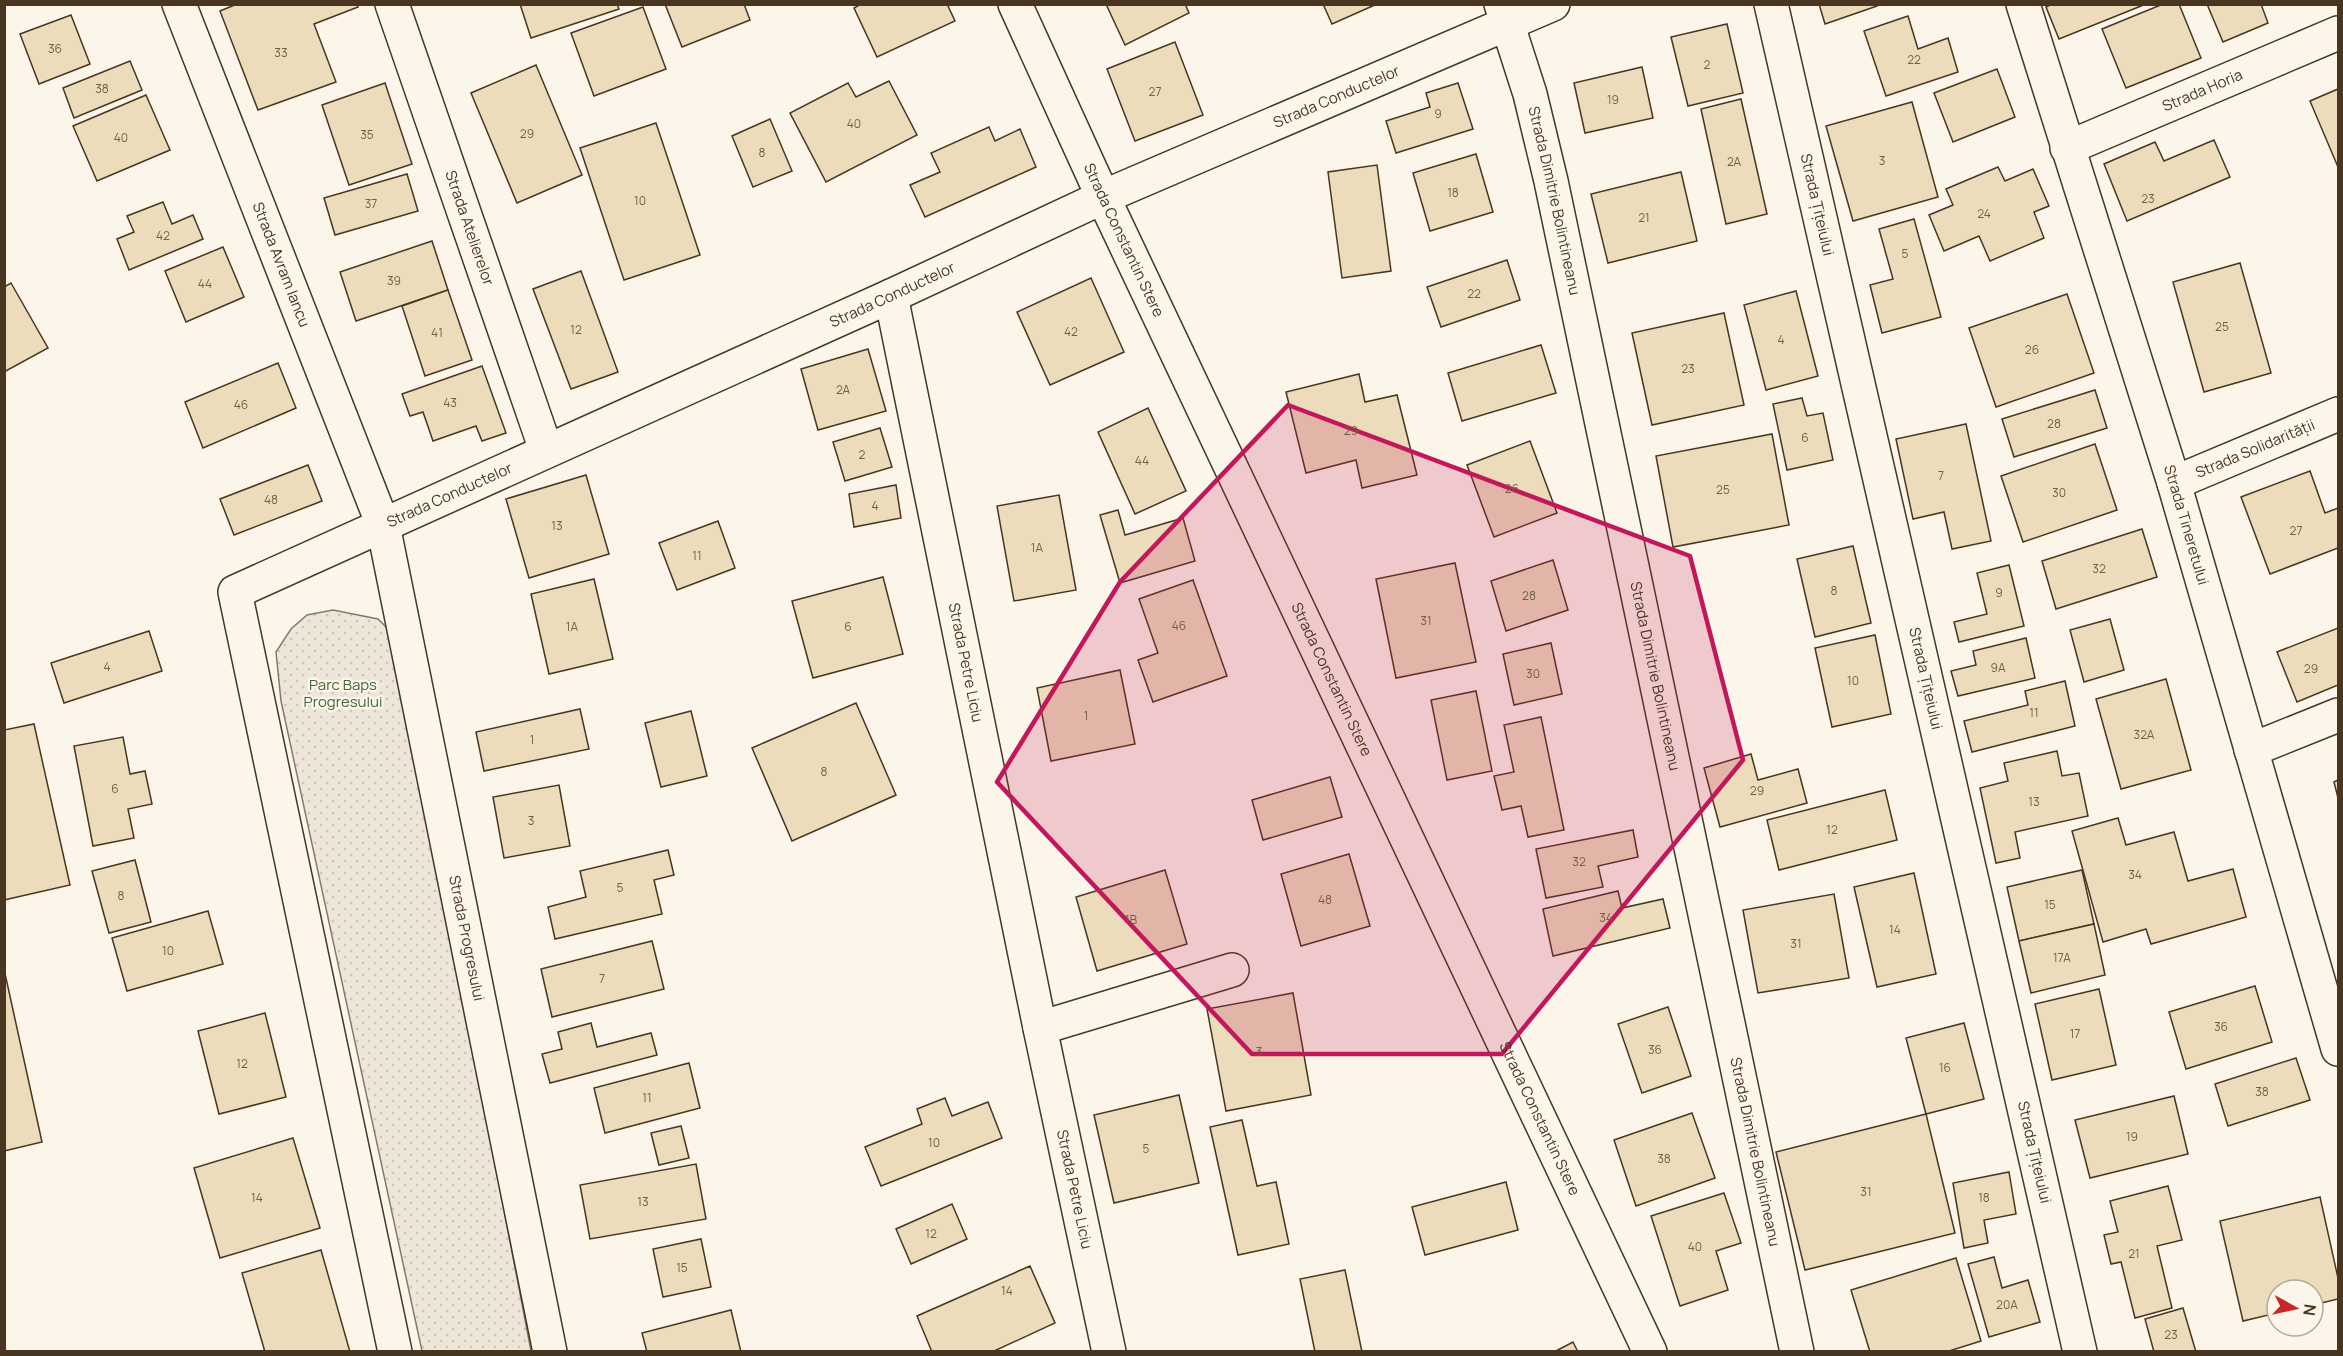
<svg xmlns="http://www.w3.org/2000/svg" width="2343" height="1356" viewBox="0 0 2343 1356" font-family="Manrope,sans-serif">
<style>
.green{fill:url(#green-dots);stroke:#887966;stroke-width:1.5}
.building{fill:#ecdcbc;stroke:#4a3520;stroke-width:1.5}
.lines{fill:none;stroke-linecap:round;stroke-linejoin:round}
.minor-casing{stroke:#4a3520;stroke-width:36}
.tertiary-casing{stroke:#4a3520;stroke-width:36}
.minor{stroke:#fbf6e9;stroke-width:33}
.tertiary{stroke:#fbf6e9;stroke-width:33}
.marked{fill:#c2185b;fill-opacity:0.2;stroke:#c2185b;stroke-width:4.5;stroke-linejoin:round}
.labels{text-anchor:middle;stroke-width:4.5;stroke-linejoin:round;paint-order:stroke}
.number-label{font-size:12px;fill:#725f47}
.street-label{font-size:15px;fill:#4a3520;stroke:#fbf6e9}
.park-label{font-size:15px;fill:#436837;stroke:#fbf6e9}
</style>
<defs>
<pattern id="green-dots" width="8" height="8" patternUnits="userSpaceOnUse" patternTransform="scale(1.5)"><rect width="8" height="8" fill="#ede6d9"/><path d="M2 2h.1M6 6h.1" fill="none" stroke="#cdc6ba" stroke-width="1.8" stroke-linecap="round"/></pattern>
</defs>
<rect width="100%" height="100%" fill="#fbf6e9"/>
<path class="green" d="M333,610l45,9 16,16 137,716h-109l-141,-650 -5,-49 15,-23 16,-14z"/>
<g class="building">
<path d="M237,4h120l1,3 -44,17 22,58 -78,28 -38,-99z"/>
<path d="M520,4h97l2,5 -88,29z"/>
<path d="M665,4h79l6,16 -68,27z"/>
<path d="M861,4h86l8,17 -78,36 -23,-49z"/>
<path d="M1106,4h79l4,9 -64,32z"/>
<path d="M1323,4h54l-45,20z"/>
<path d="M1819,4h57l1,2 -52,18z"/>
<path d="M2052,4h94l-87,35 -13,-32z"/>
<path d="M2163,4h16l22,54 -75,30 -24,-59z"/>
<path d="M2207,4h54l7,19 -45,19z"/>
<path d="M643,7l23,62 -72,27 -23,-63z"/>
<path d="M71,15l19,49 -51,20 -19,-50z"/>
<path d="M1908,16l10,33 30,-11 10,34 -72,24 -22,-65z"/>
<path d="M1727,24l16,69 -55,13 -17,-69z"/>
<path d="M1175,42l28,73 -68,26 -28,-72z"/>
<path d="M130,61l12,29 -68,28 -11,-30z"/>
<path d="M536,65l46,110 -65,28 -46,-110z"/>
<path d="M1642,67l11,51 -68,15 -11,-50z"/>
<path d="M1997,69l18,48 -62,25 -19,-49z"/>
<path d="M889,81l28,54 -91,47 -36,-69 58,-30 8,14z"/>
<path d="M385,83l27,81 -63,21 -27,-80z"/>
<path d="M1458,83l15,46 -77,24 -10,-32 44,-14 -4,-14z"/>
<path d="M2338,89v78l-28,-66z"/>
<path d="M146,95l24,55 -73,31 -24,-55z"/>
<path d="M1741,99l26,115 -41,10 -25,-115z"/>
<path d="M1912,102l26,95 -85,24 -27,-95z"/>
<path d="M770,119l22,52 -39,16 -21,-51z"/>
<path d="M656,123l44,132 -76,25 -44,-132z"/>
<path d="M989,127l6,14 25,-12 16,38 -111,50 -15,-32 30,-13 -9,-19z"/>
<path d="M2214,140l16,37 -103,44 -23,-57 51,-22 9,19z"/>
<path d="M1476,154l17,58 -63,19 -17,-58z"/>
<path d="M1377,165l14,106 -49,7 -14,-106z"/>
<path d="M1998,167l7,14 28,-12 16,37 -15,6 10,26 -54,23 -11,-25 -35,15 -15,-36 24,-10 -7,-16z"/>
<path d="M1681,172l16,69 -89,22 -17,-69z"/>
<path d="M407,174l11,37 -83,24 -11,-37z"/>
<path d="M163,202l9,22 21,-9 10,24 -74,31 -12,-31 17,-7 -7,-16z"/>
<path d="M1914,219l27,98 -59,16 -12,-48 23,-6 -14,-50z"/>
<path d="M432,241l16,49 -92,31 -16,-49z"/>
<path d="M223,247l21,50 -58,25 -21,-51z"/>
<path d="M1507,260l13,40 -79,27 -14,-40z"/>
<path d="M2240,263l31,110 -67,19 -31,-110z"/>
<path d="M581,271l37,101 -47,17 -38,-100z"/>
<path d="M1091,278l33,74 -74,33 -33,-73z"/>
<path d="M11,283l37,65 -44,24v-85z"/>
<path d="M448,290l24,70 -47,16 -23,-70z"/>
<path d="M1796,291l22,85 -52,14 -22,-85z"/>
<path d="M2067,294l27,79 -98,34 -27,-79z"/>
<path d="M1724,313l20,92 -92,20 -20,-92z"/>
<path d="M1541,345l15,48 -94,28 -14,-48z"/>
<path d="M868,349l18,62 -68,19 -17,-61z"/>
<path d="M278,363l18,45 -93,40 -18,-46z"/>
<path d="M482,366l24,67 -24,8 -6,-15 -43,15 -10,-29 -13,4 -8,-22z"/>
<path d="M1359,374l6,28 32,-7 20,80 -55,13 -6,-28 -50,13 -20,-81z"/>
<path d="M2095,390l12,38 -93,29 -12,-38z"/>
<path d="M1802,398l5,18 16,-3 10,47 -46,10 -14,-66z"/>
<path d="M1148,408l38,83 -51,23 -37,-82z"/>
<path d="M1966,424l25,117 -39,8 -8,-37 -31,7 -17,-80z"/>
<path d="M880,428l12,39 -47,14 -12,-39z"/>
<path d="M1772,434l17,91 -116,22 -17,-91z"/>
<path d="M1530,441l27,72 -63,24 -27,-72z"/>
<path d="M2095,444l22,66 -94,32 -22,-66z"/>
<path d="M308,465l14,36 -88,34 -14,-36z"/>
<path d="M2310,471l15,42 13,-5v40l-68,26 -29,-77z"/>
<path d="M586,475l23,79 -80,24 -23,-79z"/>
<path d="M896,485l5,33 -47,9 -5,-33z"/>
<path d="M1059,495l17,95 -62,11 -17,-95z"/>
<path d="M1118,510l7,25 58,-17 12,43 -75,22 -20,-68z"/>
<path d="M718,521l17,47 -58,22 -18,-47z"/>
<path d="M2142,529l15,48 -101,32 -14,-48z"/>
<path d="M1853,546l18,77 -56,14 -18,-78z"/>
<path d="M1553,560l15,50 -62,21 -15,-50z"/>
<path d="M1455,563l21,99 -80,16 -20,-99z"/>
<path d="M2009,565l15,61 -65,16 -5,-20 33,-8 -10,-41z"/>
<path d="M883,577l20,77 -90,24 -21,-77z"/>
<path d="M594,579l19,80 -64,15 -18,-80z"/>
<path d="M1193,580l34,96 -74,26 -15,-42 20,-7 -19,-54z"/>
<path d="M2110,619l14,51 -40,12 -14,-52z"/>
<path d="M2338,628v57l-41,17 -20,-50z"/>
<path d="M149,631l13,40 -98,32 -13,-40z"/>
<path d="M1875,635l16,79 -59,13 -17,-79z"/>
<path d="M2026,638l9,40 -77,18 -7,-25 25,-6 -3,-14z"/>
<path d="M1551,643l11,51 -48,11 -11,-51z"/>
<path d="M1120,670l15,74 -84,17 -14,-73z"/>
<path d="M2166,679l25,91 -70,19 -25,-90z"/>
<path d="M2065,681l10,45 -103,26 -8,-31 64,-16 -3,-14z"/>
<path d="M1476,691l16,80 -45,9 -16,-80z"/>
<path d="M856,703l40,92 -104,46 -40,-93z"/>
<path d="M580,709l9,40 -105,22 -8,-39z"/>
<path d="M691,711l16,65 -46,11 -16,-64z"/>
<path d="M1541,717l23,113 -36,7 -7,-31 -19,4 -8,-34 20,-4 -10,-47z"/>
<path d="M34,724l36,161 -66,15v-170z"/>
<path d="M123,737l7,37 15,-3 7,33 -24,5 6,29 -41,8 -19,-100z"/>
<path d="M2057,751l5,25 17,-3 9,43 -73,16 5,26 -24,5 -16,-75 28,-7 -4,-18z"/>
<path d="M1751,754l7,26 40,-11 9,34 -87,24 -16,-59z"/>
<path d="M1330,777l12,40 -79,23 -11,-40z"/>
<path d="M2338,780v18l-4,-16z"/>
<path d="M559,785l11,61 -66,12 -11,-61z"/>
<path d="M1885,790l12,50 -118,30 -12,-50z"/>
<path d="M2118,818l8,27 48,-13 14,49 45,-12 13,48 -95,27 -5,-15 -43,13 -31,-111z"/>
<path d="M1633,830l5,27 -40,9 5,21 -57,11 -10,-49z"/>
<path d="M668,850l6,25 -20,5 8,34 -107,25 -7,-32 38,-10 -6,-26z"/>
<path d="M1349,854l21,72 -69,20 -20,-72z"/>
<path d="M135,860l16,62 -42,11 -17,-62z"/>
<path d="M1165,870l22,74 -90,27 -21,-74z"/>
<path d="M2082,870l12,54 -75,17 -12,-54z"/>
<path d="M1914,873l22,101 -59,13 -23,-100z"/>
<path d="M1618,891l4,17 41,-9 7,29 -117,28 -10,-47z"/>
<path d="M1834,894l15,84 -91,15 -15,-83z"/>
<path d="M208,911l15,53 -96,27 -15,-53z"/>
<path d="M2094,924l11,51 -74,18 -12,-52z"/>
<path d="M652,941l12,48 -112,28 -11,-48z"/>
<path d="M4,969l38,173 -38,9z"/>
<path d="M2255,986l17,56 -86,27 -17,-57z"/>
<path d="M2099,989l17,76 -64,15 -17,-76z"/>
<path d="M1293,993l18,102 -85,16 -19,-102z"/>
<path d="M1668,1007l23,69 -49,17 -24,-69z"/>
<path d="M265,1013l21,84 -67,17 -21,-83z"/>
<path d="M591,1023l6,24 54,-14 6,22 -107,28 -8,-29 20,-5 -4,-17z"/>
<path d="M1964,1023l20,76 -58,15 -20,-76z"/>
<path d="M2296,1058l14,42 -82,26 -13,-42z"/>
<path d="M689,1063l11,45 -95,25 -11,-45z"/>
<path d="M1179,1095l20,88 -85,20 -20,-88z"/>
<path d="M2174,1096l14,58 -98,24 -15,-58z"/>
<path d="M945,1098l7,18 36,-14 14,36 -121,48 -16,-39 57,-23 -5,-15z"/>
<path d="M1692,1113l23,65 -79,28 -22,-66z"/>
<path d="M1926,1114l29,119 -150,37 -29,-118z"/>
<path d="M1242,1120l15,66 19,-4 13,62 -51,11 -28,-128z"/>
<path d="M681,1126l8,32 -30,7 -8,-32z"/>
<path d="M293,1138l27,90 -100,30 -26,-90z"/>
<path d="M696,1164l10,55 -116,20 -10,-54z"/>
<path d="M2009,1172l7,42 -32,6 4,23 -24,5 -11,-65z"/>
<path d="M1506,1182l12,48 -93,25 -13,-48z"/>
<path d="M2168,1186l14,54 -25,6 15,62 -37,10 -14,-56 -10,2 -7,-29 14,-3 -8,-31z"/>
<path d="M1724,1193l17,50 -25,8 12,39 -48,16 -29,-90z"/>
<path d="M2320,1197l18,81v21l-25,6v-15h-36v23l-34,8 -23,-100z"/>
<path d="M952,1204l15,35 -56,25 -15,-35z"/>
<path d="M701,1239l10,48 -48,10 -10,-48z"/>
<path d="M321,1250l29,102h-85l-23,-79z"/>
<path d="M1994,1257l8,31 26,-8 12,42 -51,15 -21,-73z"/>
<path d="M1956,1258l25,83 -35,11h-76l-19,-62z"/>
<path d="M1030,1266l25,57 -63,29h-60l-15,-36z"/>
<path d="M1345,1270l17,82h-47l-15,-73z"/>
<path d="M2183,1308l13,44h-42l-9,-33z"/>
<path d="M731,1310l10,42h-94l-5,-19z"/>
<path d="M1573,1342l5,10h-24z"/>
</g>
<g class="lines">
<g class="minor-casing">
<g id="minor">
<path id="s1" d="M179,4l204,521 167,827"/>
<path id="s2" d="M392,4l154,446"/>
<path id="s3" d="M1501,4l29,90 21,87 246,1171"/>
<path id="s4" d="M1771,4l309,1348"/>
<path id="s5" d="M2023,4l151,479 164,566"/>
<path id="s6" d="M2067,148l271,-115"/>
<path id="s7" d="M891,296l149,732 69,324"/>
<path id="s8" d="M2174,483l164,-69"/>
<path d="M2251,750l87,-35"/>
<path d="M1040,1028l192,-58"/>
<path id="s9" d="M395,1352l-160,-760 656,-296 212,-99"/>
</g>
</g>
<g class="tertiary-casing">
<g id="tertiary">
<path id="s10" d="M1015,4l88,193 547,1155"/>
<path id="s11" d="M1103,197l450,-193"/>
</g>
</g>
<use href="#minor" class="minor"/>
<use href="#tertiary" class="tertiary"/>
</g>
<path class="marked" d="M1288,405l402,151 53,204 -241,294h-250l-255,-272 123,-200z"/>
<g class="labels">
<g class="number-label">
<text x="55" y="53">36</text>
<text x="281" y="57">33</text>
<text x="1914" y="64">22</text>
<text x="1707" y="69">2</text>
<text x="102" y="93">38</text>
<text x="1155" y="96">27</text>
<text x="1613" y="104">19</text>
<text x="1438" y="118">9</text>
<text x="854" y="128">40</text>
<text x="527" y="138">29</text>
<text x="367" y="139">35</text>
<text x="121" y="142">40</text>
<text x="762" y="157">8</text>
<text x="1882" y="165">3</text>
<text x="1734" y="166">2A</text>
<text x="1453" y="197">18</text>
<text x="2148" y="203">23</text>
<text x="640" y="205">10</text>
<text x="371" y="208">37</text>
<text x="1984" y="218">24</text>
<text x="1644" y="222">21</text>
<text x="163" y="240">42</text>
<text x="1905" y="258">5</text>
<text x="394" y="285">39</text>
<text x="205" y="288">44</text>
<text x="1474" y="298">22</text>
<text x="2222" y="331">25</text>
<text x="576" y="334">12</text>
<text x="1071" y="336">42</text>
<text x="437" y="337">41</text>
<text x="1781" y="344">4</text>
<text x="2032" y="354">26</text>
<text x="1688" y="373">23</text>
<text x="843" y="394">2A</text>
<text x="450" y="407">43</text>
<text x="241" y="409">46</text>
<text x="2054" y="428">28</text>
<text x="1351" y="435">29</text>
<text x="1805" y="442">6</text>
<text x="862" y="459">2</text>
<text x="1142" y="465">44</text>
<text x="1941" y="480">7</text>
<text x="1512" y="493">26</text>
<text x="1723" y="494">25</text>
<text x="2059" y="497">30</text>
<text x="271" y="504">48</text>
<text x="875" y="510">4</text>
<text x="557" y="530">13</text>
<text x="2296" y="535">27</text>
<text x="1037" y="552">1A</text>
<text x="697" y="560">11</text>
<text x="2099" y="573">32</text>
<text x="1834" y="595">8</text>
<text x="1999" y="597">9</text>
<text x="1529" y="600">28</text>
<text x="1426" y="625">31</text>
<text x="1179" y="630">46</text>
<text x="572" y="631">1A</text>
<text x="848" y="631">6</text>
<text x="107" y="671">4</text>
<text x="1998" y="672">9A</text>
<text x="2311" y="673">29</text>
<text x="1533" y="678">30</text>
<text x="1853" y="685">10</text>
<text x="2034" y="717">11</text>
<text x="1086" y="720">1</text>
<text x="2144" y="739">32A</text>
<text x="532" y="744">1</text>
<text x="824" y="776">8</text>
<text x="115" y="793">6</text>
<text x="1757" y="795">29</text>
<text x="2034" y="806">13</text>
<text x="531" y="825">3</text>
<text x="1832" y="834">12</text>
<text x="1579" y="866">32</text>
<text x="2135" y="879">34</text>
<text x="620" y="892">5</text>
<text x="121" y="900">8</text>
<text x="1325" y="904">48</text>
<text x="2050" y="909">15</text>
<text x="1606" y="922">34</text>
<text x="1131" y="924">1B</text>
<text x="1895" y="934">14</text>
<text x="1796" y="948">31</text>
<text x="168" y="955">10</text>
<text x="2062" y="962">17A</text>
<text x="602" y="983">7</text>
<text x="2221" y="1031">36</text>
<text x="2075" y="1038">17</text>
<text x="1655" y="1054">36</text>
<text x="1259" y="1056">3</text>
<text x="242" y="1068">12</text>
<text x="1945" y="1072">16</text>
<text x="2262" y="1096">38</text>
<text x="647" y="1102">11</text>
<text x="2132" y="1141">19</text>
<text x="934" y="1147">10</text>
<text x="1146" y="1153">5</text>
<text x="1664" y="1163">38</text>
<text x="1866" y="1196">31</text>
<text x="257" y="1202">14</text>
<text x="1984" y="1202">18</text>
<text x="643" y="1206">13</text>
<text x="931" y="1238">12</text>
<text x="1695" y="1251">40</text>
<text x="2134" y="1258">21</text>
<text x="682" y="1272">15</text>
<text x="1007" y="1295">14</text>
<text x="2007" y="1309">20A</text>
<text x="2171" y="1339">23</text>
</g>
<g class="street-label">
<text dy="5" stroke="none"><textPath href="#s6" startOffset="147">Strada Horia</textPath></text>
<text dy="5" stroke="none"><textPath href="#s11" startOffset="254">Strada Conductelor</textPath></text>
<text dy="5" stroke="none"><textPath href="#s3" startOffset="204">Strada Dimitrie Bolintineanu</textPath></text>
<text dy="5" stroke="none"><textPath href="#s4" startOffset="206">Strada Țițeiului</textPath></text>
<text dy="5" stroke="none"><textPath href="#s2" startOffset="237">Strada Atelierelor</textPath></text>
<text dy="5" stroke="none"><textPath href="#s10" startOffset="260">Strada Constantin Stere</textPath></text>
<text dy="5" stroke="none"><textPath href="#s1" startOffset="280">Strada Avram Iancu</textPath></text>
<text dy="5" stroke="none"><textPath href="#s9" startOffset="1498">Strada Conductelor</textPath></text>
<text dy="5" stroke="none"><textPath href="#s8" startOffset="88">Strada Solidarității</textPath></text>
<text dy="5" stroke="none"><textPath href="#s9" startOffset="1012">Strada Conductelor</textPath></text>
<text dy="5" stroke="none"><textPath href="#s5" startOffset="546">Strada Tineretului</textPath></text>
<text dy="5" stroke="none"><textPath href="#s7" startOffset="374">Strada Petre Liciu</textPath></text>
<text dy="5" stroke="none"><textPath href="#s3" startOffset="690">Strada Dimitrie Bolintineanu</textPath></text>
<text dy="5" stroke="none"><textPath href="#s4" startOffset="692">Strada Țițeiului</textPath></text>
<text dy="5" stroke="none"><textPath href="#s10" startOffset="746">Strada Constantin Stere</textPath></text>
<text dy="5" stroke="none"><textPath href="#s1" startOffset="981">Strada Progresului</textPath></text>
<text dy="5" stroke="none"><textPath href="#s10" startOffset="1232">Strada Constantin Stere</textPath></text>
<text dy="5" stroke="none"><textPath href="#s3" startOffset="1176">Strada Dimitrie Bolintineanu</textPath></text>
<text dy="5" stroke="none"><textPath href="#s4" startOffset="1178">Strada Țițeiului</textPath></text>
<text dy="5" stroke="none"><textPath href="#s7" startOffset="912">Strada Petre Liciu</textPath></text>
</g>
<g class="park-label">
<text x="343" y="690">Parc Baps<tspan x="343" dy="17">Progresului</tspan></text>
</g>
</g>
<rect width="2343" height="1356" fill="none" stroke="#4a3520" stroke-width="12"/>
<g transform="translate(2295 1308) rotate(98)"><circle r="28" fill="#fbf6e9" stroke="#b4a999" stroke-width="1.5"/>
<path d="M0-4.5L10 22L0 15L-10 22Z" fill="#c62828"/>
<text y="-9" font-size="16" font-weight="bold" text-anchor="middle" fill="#4a3520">N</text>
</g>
</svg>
